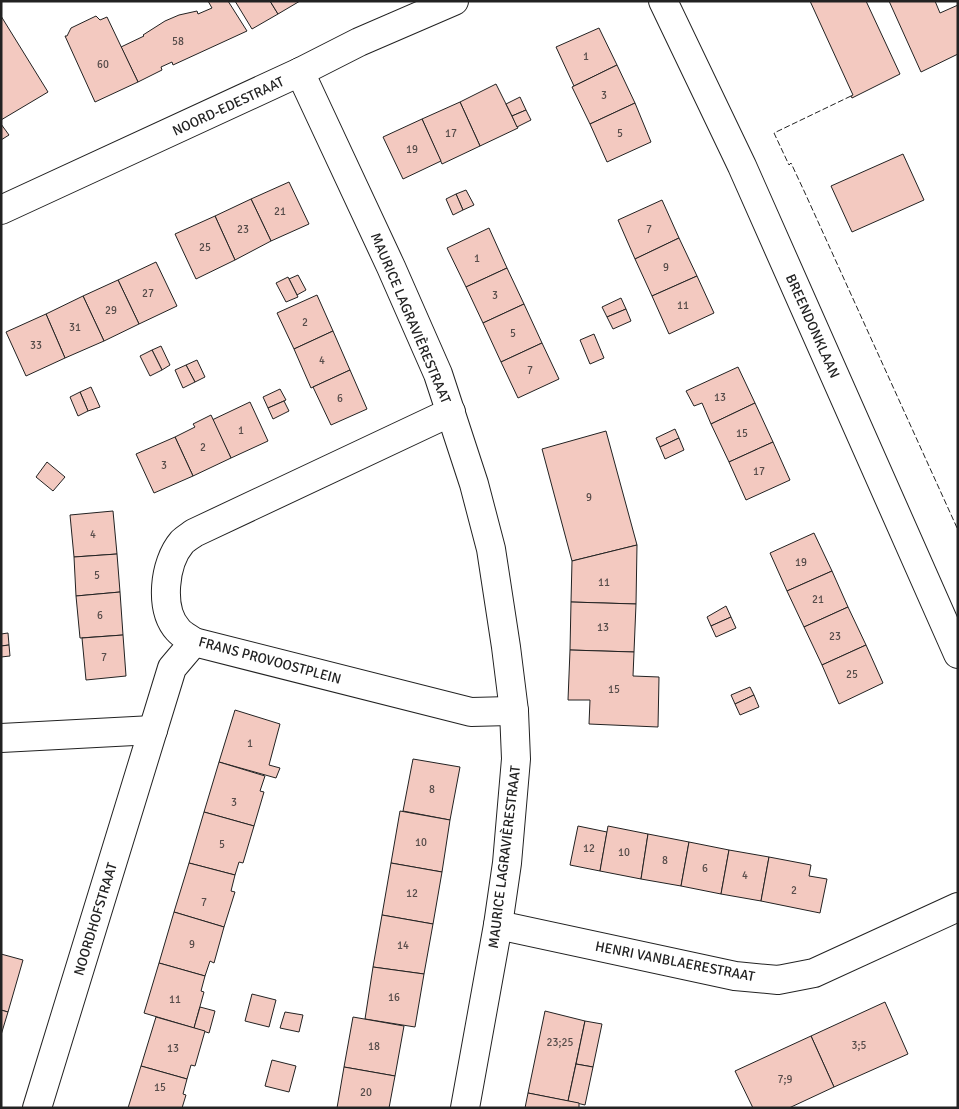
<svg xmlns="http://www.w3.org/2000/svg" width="959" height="1109" viewBox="0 0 959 1109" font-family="Signika,sans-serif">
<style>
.building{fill:#f3c9c0;stroke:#222}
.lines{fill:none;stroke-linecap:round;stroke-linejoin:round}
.minor-casing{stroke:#222;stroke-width:30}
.minor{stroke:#fff;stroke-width:28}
.fence{stroke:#222;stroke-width:1;stroke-dasharray:6 2.5;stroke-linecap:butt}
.labels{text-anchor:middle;stroke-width:4;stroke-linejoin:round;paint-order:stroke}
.number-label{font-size:11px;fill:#564c4a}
.street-label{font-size:14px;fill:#222;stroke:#fff}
</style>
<rect width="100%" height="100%" fill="#fff"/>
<g class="building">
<path d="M208,1h20l19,30 -74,34 -1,-3 -11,5 1,3 -24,12 -17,-35 23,-11 -1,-1 22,-14 14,-6 18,-4 1,3 14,-6z"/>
<path d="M235,1h35l8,13 -26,15z"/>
<path d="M270,1h30l-22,13z"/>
<path d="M810,1h56l34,73 -48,24 -1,-2 2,-1z"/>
<path d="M889,1h46l5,12 18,-8v49l-37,18z"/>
<path d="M1,16l47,76 -47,28z"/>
<path d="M96,16l4,4 7,-3 31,65 -43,20 -30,-66h2l4,-8z"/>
<path d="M599,28l18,37 -43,21 -18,-39z"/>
<path d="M617,65l18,38 -45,21 -18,-37z"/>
<path d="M496,84l22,44 -38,18 -20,-44z"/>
<path d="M520,97l6,13 -14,6 -6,-12z"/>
<path d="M460,102l20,44 -38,18 -20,-45z"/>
<path d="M635,103l16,39 -44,20 -17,-38z"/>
<path d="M526,110l5,10 -14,7 -5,-11z"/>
<path d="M422,119l19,42 -38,18 -20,-42z"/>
<path d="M1,124l8,11 -8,5z"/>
<path d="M903,154l21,46 -72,32 -21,-46z"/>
<path d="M289,182l20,42 -38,17 -20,-42z"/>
<path d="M466,190l8,15 -11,5 -7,-16z"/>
<path d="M456,194l7,16 -10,5 -7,-16z"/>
<path d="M251,199l20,42 -36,19 -20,-44z"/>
<path d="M662,200l17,38 -44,21 -17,-39z"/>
<path d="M215,216l20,44 -39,19 -21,-45z"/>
<path d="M489,228l18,40 -41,19 -19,-39z"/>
<path d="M679,238l18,38 -45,20 -17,-37z"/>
<path d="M156,262l21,44 -38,18 -21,-44z"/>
<path d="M507,268l17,36 -41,19 -17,-36z"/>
<path d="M298,275l8,15 -9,5 -8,-16z"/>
<path d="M697,276l17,37 -45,21 -17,-38z"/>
<path d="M288,277l10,20 -12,5 -10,-19z"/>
<path d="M118,280l21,44 -35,17 -21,-45z"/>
<path d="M317,295l16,36 -39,18 -17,-36z"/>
<path d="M83,296l21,45 -39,17 -19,-44z"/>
<path d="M621,298l5,11 -19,8 -5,-10z"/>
<path d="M524,304l18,39 -41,19 -18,-39z"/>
<path d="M626,309l5,12 -18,8 -6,-12z"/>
<path d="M46,314l19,44 -39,18 -20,-44z"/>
<path d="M333,331l17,39 -39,18 -17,-39z"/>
<path d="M594,334l10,24 -14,6 -10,-24z"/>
<path d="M542,343l17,36 -41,19 -17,-36z"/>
<path d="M161,346l9,19 -8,5 -10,-20z"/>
<path d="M152,350l10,20 -12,6 -10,-20z"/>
<path d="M197,360l8,17 -10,5 -9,-17z"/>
<path d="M186,365l9,17 -12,6 -8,-18z"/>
<path d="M738,367l17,36 -44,21 -9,-21 -8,3 -8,-15z"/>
<path d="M350,370l17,39 -36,16 -18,-38z"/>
<path d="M91,387l9,20 -12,4 -8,-19z"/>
<path d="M280,389l6,11 -18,8 -5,-11z"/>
<path d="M80,392l8,19 -10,5 -8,-19z"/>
<path d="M284,401l5,10 -16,8 -5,-11z"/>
<path d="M250,402l18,39 -37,17 -19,-38z"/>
<path d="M755,403l18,39 -44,20 -18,-38z"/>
<path d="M211,415l20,43 -38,18 -18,-39 20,-10 -2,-3z"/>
<path d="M675,429l4,9 -19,9 -4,-9z"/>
<path d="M606,431l31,114 -65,16 -30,-112z"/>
<path d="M175,437l18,39 -39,17 -18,-39z"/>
<path d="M679,438l5,12 -19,9 -5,-12z"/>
<path d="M773,442l17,38 -44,20 -17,-38z"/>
<path d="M47,462l18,15 -12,14 -17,-14z"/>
<path d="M113,511l4,43 -43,3 -4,-42z"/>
<path d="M814,533l18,38 -45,20 -17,-38z"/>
<path d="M637,545l-1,59 -65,-2 1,-41z"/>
<path d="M117,554l3,38 -44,4 -2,-39z"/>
<path d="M832,571l16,36 -44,20 -17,-36z"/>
<path d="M120,592l3,43 -43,3 -4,-42z"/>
<path d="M571,602l65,2 -2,48 -64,-2z"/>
<path d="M726,606l5,11 -20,9 -4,-9z"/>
<path d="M848,607l18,38 -44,20 -18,-38z"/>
<path d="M731,617l5,11 -20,9 -5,-11z"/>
<path d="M8,633l1,12 -8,1v-12z"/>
<path d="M123,635l3,41 -40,4 -4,-42z"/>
<path d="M9,645l1,11 -9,1v-11z"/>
<path d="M866,645l17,38 -44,21 -17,-39z"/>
<path d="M570,650l64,2 -1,24 26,1 -1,50 -69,-3 1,-24h-22z"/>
<path d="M750,687l4,8 -19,9 -4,-9z"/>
<path d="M754,695l5,12 -19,8 -5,-11z"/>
<path d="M235,710l45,14 -11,41 11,3 -4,10 -57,-16z"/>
<path d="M413,759l47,8 -10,53 -47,-9z"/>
<path d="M219,762l46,14 -5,15 4,1 -10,34 -50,-14z"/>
<path d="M400,811l50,9 -8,52 -51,-9z"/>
<path d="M204,812l50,14 -11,37 -4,-1 -4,13 -46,-12z"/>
<path d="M578,826l29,6 -7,39 -30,-6z"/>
<path d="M608,826l40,8 -7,45 -41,-8z"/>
<path d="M648,834l41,8 -8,44 -40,-7z"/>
<path d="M689,842l40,8 -8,44 -40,-8z"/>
<path d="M729,850l40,7 -8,44 -40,-7z"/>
<path d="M769,857l42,8 -2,11 18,3 -7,34 -59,-12z"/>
<path d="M189,863l46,12 -4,16 4,1 -11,35 -50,-15z"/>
<path d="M391,863l51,9 -9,52 -51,-9z"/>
<path d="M174,912l50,15 -10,36 -4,-2 -5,15 -46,-13z"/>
<path d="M382,915l51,9 -9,50 -51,-7z"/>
<path d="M1,954l22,6 -15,52 -7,-2z"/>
<path d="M159,963l46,13 -4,15 3,1 -10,36 -50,-15z"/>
<path d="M373,967l51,7 -9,53 -50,-8z"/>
<path d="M252,994l24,6 -7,27 -24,-6z"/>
<path d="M885,1002l23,52 -74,33 -23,-51z"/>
<path d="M200,1007l15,4 -6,22 -15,-5z"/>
<path d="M1,1010l7,2 -7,23z"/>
<path d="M545,1011l40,10 -17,80 -40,-8z"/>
<path d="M285,1012l18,3 -4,17 -19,-4z"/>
<path d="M156,1017l49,14 -10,35 -4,-1 -4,14 -46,-13z"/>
<path d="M353,1017l51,9 -9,50 -51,-9z"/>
<path d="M585,1021l17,3 -9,43 -17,-3z"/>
<path d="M811,1036l23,51 -45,21h-36l-18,-37z"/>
<path d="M272,1060l24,6 -7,26 -24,-6z"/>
<path d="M576,1064l17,3 -8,38 -17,-4z"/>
<path d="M141,1066l46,13 -4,15 3,1 -4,13h-54z"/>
<path d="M344,1067l51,9 -6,32h-52z"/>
<path d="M528,1093l51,10v5h-54z"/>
</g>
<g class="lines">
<g class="minor-casing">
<g id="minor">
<path d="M663,1l79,165 216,488"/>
<path d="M300,72l91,195 47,107 36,110 17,65 15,98 8,64 2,48 -9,104 -9,62 -33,183"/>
<path d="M1,210l299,-138 59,-30 95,-41"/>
<path d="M451,412l-257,121c-4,3 -9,6 -12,9 -18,21 -23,67 -4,88 4,5 11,8 16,12l277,70 43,-1"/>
<path d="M1,738l152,-8"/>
<path d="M498,925l237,51 43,4 36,-7 144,-66"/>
<path d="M37,1108l135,-440 22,-26"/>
</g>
</g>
<use href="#minor" class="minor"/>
<path class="fence" d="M851,96l-77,37 15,32 2,-2 14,30 153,337"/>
</g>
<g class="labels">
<g class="number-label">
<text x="178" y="45">58</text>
<text x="586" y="60">1</text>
<text x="103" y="68">60</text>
<text x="604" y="99">3</text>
<text x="451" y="137">17</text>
<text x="620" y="137">5</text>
<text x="412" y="153">19</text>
<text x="280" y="215">21</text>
<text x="243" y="233">23</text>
<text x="649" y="233">7</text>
<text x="205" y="251">25</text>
<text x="477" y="262">1</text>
<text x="666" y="271">9</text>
<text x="148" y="297">27</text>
<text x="495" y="299">3</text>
<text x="683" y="309">11</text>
<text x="111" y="314">29</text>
<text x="305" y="326">2</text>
<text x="75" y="331">31</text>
<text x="513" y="337">5</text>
<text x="36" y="349">33</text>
<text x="322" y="364">4</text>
<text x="530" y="374">7</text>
<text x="720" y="401">13</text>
<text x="340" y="402">6</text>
<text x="241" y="434">1</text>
<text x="742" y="437">15</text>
<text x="203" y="451">2</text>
<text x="164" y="469">3</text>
<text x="759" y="475">17</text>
<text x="589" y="501">9</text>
<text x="93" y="538">4</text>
<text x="801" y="566">19</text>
<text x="97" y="579">5</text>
<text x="604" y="586">11</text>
<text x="818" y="603">21</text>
<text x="100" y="619">6</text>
<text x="603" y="631">13</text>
<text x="835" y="640">23</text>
<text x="104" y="661">7</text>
<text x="852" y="678">25</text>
<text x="614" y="693">15</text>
<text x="250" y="747">1</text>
<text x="432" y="793">8</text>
<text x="234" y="806">3</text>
<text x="421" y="846">10</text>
<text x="222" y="848">5</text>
<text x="589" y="852">12</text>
<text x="624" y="856">10</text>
<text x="665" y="864">8</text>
<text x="705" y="872">6</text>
<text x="745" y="879">4</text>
<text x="794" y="894">2</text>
<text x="412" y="897">12</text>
<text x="204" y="906">7</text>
<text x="192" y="948">9</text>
<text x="403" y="949">14</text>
<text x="394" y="1001">16</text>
<text x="175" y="1003">11</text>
<text x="560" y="1046">23;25</text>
<text x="859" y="1049">3;5</text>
<text x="374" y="1050">18</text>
<text x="173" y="1052">13</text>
<text x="785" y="1083">7;9</text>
<text x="160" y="1091">15</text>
<text x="366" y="1096">20</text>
</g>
<g class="street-label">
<text transform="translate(228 106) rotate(-25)" y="5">NOORD-EDESTRAAT</text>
<text transform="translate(411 318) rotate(67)" y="5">MAURICE LAGRAVIÈRESTRAAT</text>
<text transform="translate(813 326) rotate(66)" y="5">BREENDONKLAAN</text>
<text transform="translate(270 660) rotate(15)" y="5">FRANS PROVOOSTPLEIN</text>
<text transform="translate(504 857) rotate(-83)" y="5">MAURICE LAGRAVIÈRESTRAAT</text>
<text transform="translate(95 919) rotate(-73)" y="5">NOORDHOFSTRAAT</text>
<text transform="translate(675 961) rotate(11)" y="5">HENRI VANBLAERESTRAAT</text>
</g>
</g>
<rect width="959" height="1109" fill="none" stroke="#222222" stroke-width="5"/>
</svg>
